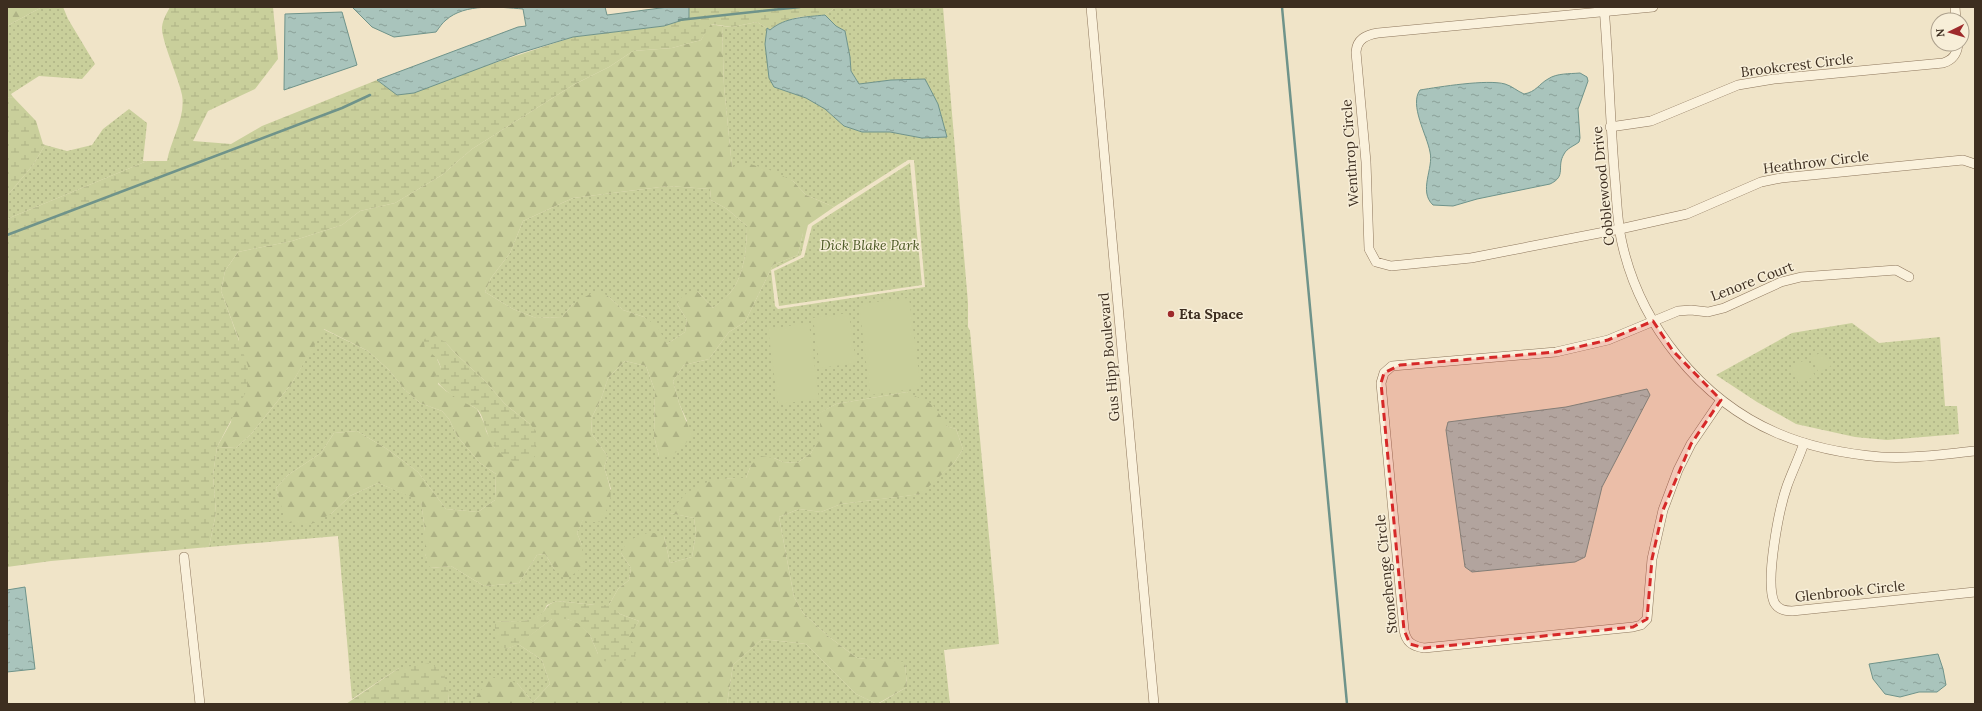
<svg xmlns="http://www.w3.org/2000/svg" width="1982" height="711" viewBox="0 0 1982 711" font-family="Lora,serif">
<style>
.grass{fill:url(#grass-dots)}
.forest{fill:url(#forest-firs);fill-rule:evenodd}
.wetland{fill:url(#wetland-marsh)}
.garden{fill:#c9cf9b}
.water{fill:url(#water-ripples);stroke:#6f938a}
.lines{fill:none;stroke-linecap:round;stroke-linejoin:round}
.stream{stroke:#6f938a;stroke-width:2.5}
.minor-casing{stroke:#8d765c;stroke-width:10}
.minor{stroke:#faf1dc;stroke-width:9}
.marked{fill:#d62828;fill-opacity:0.2;stroke:#d62828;stroke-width:3;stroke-dasharray:8 5;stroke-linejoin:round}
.poi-dot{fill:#9e2a2b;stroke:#f7eed8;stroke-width:1.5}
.labels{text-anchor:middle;stroke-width:3;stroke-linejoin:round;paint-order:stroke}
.street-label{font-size:14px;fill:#3d2e20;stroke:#f7eed8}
.park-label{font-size:14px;font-style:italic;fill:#4d5a26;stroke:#f7eed8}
.poi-label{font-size:14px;font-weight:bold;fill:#3d2e20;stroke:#f7eed8;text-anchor:start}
</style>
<defs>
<pattern id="grass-dots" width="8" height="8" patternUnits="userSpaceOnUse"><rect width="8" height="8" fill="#c9cf9b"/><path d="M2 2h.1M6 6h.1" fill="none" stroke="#aeb285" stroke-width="1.8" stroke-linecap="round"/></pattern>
<pattern id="forest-firs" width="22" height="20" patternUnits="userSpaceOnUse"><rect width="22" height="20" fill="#c9cf9b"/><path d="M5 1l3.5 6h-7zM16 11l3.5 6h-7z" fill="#aeb285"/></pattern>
<pattern id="wetland-marsh" width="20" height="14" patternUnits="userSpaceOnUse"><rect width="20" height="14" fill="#c9cf9b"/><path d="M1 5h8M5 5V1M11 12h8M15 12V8" fill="none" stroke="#aeb285"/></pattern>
<pattern id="water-ripples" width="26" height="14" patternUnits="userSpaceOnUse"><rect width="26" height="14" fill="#a9c4bc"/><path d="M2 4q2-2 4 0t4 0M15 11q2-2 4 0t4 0" fill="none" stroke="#8ba098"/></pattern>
</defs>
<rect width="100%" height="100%" fill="#f0e4c8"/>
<g class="grass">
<path d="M42,7h21l5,12 27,45 -13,15 -43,-3 -28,18 2,3 -6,1v-72z"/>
<path d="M836,7h107l25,296v24l2,4 29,313 -55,6 6,54h-72l29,-17 -2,-24 -48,-5 -29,-22 -25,-23 -9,-16 -15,-80 20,-8 22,3 20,-8 79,-10 34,-31 9,-14 -7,-20 -11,-3 -38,-34 -71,12 -16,9 2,22 -11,18 -14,10 -14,-1 -9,-4 -23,7 -5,13c-40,0 -49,7 -76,35l24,5 2,15 -4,24 -22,6 -6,-27 -43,17 10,15 -2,12 -11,9 -9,16h-14l-38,-4 -10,4 -4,8 -9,6 -16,3 -23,-1 12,28 11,-5 24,16 8,24 -17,18 -16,-19 -42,16v5h-27l1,-10 -50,-26 -47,31 -14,-163 -129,11 7,-34 -3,-38 4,-28 19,1 16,-15 40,-50 31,-54 45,22 21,19 15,19 16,14 22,8 7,8 8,17 23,27 16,11 -1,26 -17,12 -32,-3 -28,-37 -31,-23 -30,-18 -23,2 -13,20 -33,22 -12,13 3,10 52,16 19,-18 28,-13 43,17 4,31v23l6,14 20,-2 33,20 35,-3 18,-28 8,-1 10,16 27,-25 -5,-12 6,-14 28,-30 -7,-22 4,-10 -16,-23 -1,-15 10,-20 7,-21 17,-17 21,5 9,25 -1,45 5,20 28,-35 -8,-18 -6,-22 11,-16 25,-6 20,-27 16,-10 28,-57 25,-10 5,-22h3l-5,22 -30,15 4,36 3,3 147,-22 -11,-127h-6l-74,47 -28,-12 -13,-14 -61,-14 -8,-81 -2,-60 10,1 25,-5 10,6 -2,16 9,43 32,11 19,11 19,17 18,6h28l32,6 3,-59 -34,1 -32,4 -8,-13 -1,-14 -5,-26 -9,-5 -11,-11z"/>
<path d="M129,109l18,14 -4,38h4l-140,58v-23l26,-31 12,-20 22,6 25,-6 11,-16z"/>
<path d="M910,163l12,122 -143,21 -5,-35 30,-14 8,-31z"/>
<path d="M668,186l42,3 1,11 16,9 20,17c0,21 -3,51 -17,67 -5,6 -11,10 -17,15l-15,-16 -21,12 10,16 -2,12 -18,12 -23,-27 -21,-7 -15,-14 -35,8 -11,13 -26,1 -23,-9 -28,-17 6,-14 19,-25 13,-32 50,-23z"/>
<path d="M1852,323l27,20 61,-6 5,69h12l2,28 -72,6 -32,-3 -59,-13 -39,-22 -41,-27 76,-42z"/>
<path d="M762,639l44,5 50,50 21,10h-150l6,-39z"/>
</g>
<g class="forest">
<path d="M7,7h35l-35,19z"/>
<path d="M710,24l12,2 2,60 8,81 15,-4 23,7 23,11 13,14 28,12 -26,18 -2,8h-3l-5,22 -25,10 -28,57 -16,10 -20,27 -25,6 -11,16 6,22 13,33c-9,10 -18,23 -33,20l-5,-20 1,-45 -9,-25 -21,-5 -17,17 -7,21 -10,20 1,15 16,23 -4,10c8,26 11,30 -4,55h-12l-5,-2 -6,13 5,12 2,22 -18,12 -11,-9 -10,-16 -8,1 -18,28 -35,3 -33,-20 -21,2 -5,-14v-23l-4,-30 -43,-18 -28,13 -19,18 -20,10 -25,-2 -10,-34 12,-13 33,-22 13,-20 23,-2 30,18 31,23 28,37 32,3 17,-12 1,-26 -16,-11 -23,-27 -8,-17 -7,-8 -22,-8 -16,-14 -15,-19 -21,-19 -44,-22 -32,54 -40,50 -16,15 -19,-1 14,-25 8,-82 -18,-49 4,-20 13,-19 54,-11 50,-16 18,-14 35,-8 47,-28 30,-26 101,-64 36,-18 24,-16 39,-3 29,-8zM668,186l42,3 1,11 16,9 20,17c0,21 -3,51 -17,67 -5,5 -11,10 -17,15l-15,-16 -15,3 -6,9 10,16 -2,12 -18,12 -10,-18 -13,-9 -21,-7 -15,-14 -11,-6 -24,14 -11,13 -26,1 -23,-9 -28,-17 6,-14 19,-25 13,-32 50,-23zM445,342l11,12 29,27 20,23 25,20 -35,24 -9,-17 -1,-6 -8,-16 -31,-18 -8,-7 3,-16 -4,-9z"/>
<path d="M907,392l26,13 14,20 -1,1 10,3 7,20 -9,14 -33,31 -80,10 -20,8 -22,-3 -20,8 15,80 9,16 25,23 29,22 48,4 2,25 -30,17 -21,-10 -50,-50 -44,-5 -29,26 -6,39h-252v-5l15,-22 27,6 16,19 17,-18 -8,-24 -24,-16 34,-25h15l12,4 11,12 8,19 33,-12 -3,-5 11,-16 -19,-7 -11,-9 9,-16 11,-9 2,-12 -10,-15 6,-12 23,-9 14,4 6,27 22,-6 4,-24 -2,-15 -25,-5 19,-22c7,0 11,-6 17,-8 14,-5 27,-5 41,-5l5,-13 9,-9 14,2 9,4 14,1 14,-10 10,-18 -2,-22 17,-9z"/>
</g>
<g class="wetland">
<path d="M170,7h103l5,52 -23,30 -47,22 -15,30 38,3 31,-18 115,-46 20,15 176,-58 91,-11 25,-8v-11h147l-11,8 -27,2 -22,8 -6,5 -13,-8 -25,5 -21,-3 -10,16 -29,8 -39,3 -24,16 -36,18 -101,64 -30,26 -47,28 -35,8 -18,14 -50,16 -54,11 -13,19 -4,20 27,75 -1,24 -30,57 -4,28 3,38 -7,34 -158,14 -44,6v-348l140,-58h20c4,-22 19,-44 15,-66 -3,-16 -21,-55 -20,-68 1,-8 5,-14 8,-20z"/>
<path d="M13,97l23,24 7,23 2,1 -12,20 -26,31v-98z"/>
<path d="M436,336l9,6 11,12 29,27 20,23 25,20 6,7 -1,26 -20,5c-13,-5 -24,-15 -28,-30 -3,-7 -4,-16 -9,-22 -3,-3 -8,-5 -11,-6 -13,-7 -25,-14 -33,-27l7,-9c-1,-2 -2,-7 -4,-9 -7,-10 -13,-3 -13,-20z"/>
<path d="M557,601l38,4h16l9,9 19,7 -10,16c6,11 10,8 5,22l-21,4 -9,-2 -6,-7 -8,-19 -11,-11 -12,-5h-15l-33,25 -12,5 -8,-3 -4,-9v-16c16,0 33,3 46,-7 7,-6 4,-9 16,-13z"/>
<path d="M431,663l13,11 5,20 -1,10h-102l53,-36z"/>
</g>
<g class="garden">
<path d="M909,298l12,90 -51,7 -11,-91z"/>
<path d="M849,313l7,50 -36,5 -7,-50z"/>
<path d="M809,323l10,76 -41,5 -10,-75z"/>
<path d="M1823,351l8,15 -12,7 -8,-15z"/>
<path d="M1807,359l8,17 -16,8 -8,-17z"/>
</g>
<g class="water">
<path d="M352,7h253l2,8 61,-8h21v11l-25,8 -91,11 -53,16 -106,40 -17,2 -20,-15 141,-53 8,-1 -3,-17c-24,-2 -58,-6 -77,11 -4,3 -7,8 -10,12l-42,5 -22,-10z"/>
<path d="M342,12l15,53 -73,25 1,-76z"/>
<path d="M825,15l11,11 9,5 5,26 1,14 8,13 32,-4 34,-1 13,25 9,33 -25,1 -32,-6h-28l-18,-6 -19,-17 -19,-11 -32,-11 -5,-9 -4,-34 2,-16 3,2c15,-13 36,-13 55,-15z"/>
<path d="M1580,73l7,4 1,4 -10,28 2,29 -1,4c-5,4 -12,6 -15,12 -8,13 3,22 -14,30l-73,15 -24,7 -20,-1c-15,-14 1,-37 -3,-53 -3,-17 -21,-47 -10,-62 19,-3 67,-11 85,-6 7,2 12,7 19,10 12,-2 15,-10 24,-15 9,-6 21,-5 32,-6z"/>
<path d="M1647,389l3,6 -48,92 -17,70 -10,5 -103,10 -7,-5 -19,-137 2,-8 118,-15z"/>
<path d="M25,587l10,82 -28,3v-82z"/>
<path d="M1938,654l5,15 3,16 -9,7h-18l-19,5 -15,-3 -12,-15 -4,-15z"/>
</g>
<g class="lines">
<g class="stream">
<path d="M1282,7l65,697"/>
<path d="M679,20l121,-13"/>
<path d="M7,235l335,-127 28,-13"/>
</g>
<g class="minor-casing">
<g id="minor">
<path d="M1091,7l63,697"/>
<path d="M1604,7c5,58 6,116 11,173 2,21 2,42 7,63 18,81 78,157 155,190 32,14 69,21 104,24 31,2 64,-3 94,-6"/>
<path d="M1653,7l-275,26c-12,2 -21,6 -22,19l10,110 3,87 7,13 15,4 80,-8 149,-29 67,-15 74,-32 20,-4 182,-18 12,4"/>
<path d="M1955,7l1,13"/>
<path d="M1610,127l41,-6 87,-36 36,-6 169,-16c10,-3 14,-9 15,-19"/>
<path d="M1721,400l-30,44 -13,26 -15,40 -11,49 -5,60 -6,6 -8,2 -209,21c-12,-2 -18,-6 -20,-18l-23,-247 3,-10 8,-7 164,-14 52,-12 70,-29 13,-1 17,2 16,-4 57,-26 20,-5 95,-7 13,7"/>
<path d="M1804,443c-5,15 -12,29 -17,43 -8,23 -22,94 -13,116 4,8 11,9 18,9l183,-19"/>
<path d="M184,557l16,147"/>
</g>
</g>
<use href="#minor" class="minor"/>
</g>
<path class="marked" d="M1653,321l20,30 48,49 -30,44 -28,66 -11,49 -5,60 -14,8 -209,21 -14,-4 -6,-14 -23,-247 3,-10 16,-8 156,-13 52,-12z"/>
<circle class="poi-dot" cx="1171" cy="314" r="4"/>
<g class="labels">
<g class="street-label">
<text transform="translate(1797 65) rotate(-7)" y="5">Brookcrest Circle</text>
<text transform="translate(1350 153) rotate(-94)" y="5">Wenthrop Circle</text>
<text transform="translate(1816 162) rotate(-7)" y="5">Heathrow Circle</text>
<text transform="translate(1603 186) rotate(-96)" y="5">Cobblewood Drive</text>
<text transform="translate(1752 281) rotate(-21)" y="5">Lenore Court</text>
<text transform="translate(1109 357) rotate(-95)" y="5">Gus Hipp Boulevard</text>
<text transform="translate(1386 574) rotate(-96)" y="5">Stonehenge Circle</text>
<text transform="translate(1850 591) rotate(-6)" y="5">Glenbrook Circle</text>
</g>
<g class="park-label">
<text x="870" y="250">Dick Blake Park</text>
</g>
<g class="poi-label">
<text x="1179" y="319">Eta Space</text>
</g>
</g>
<rect width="1982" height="711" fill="none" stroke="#3d2e20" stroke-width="16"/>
<g transform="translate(1950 32) rotate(265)"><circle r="19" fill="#f7eed8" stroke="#ada18e"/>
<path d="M0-3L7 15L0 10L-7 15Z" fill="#9e2a2b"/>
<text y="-6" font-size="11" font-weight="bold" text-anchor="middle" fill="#3d2e20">N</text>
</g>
</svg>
